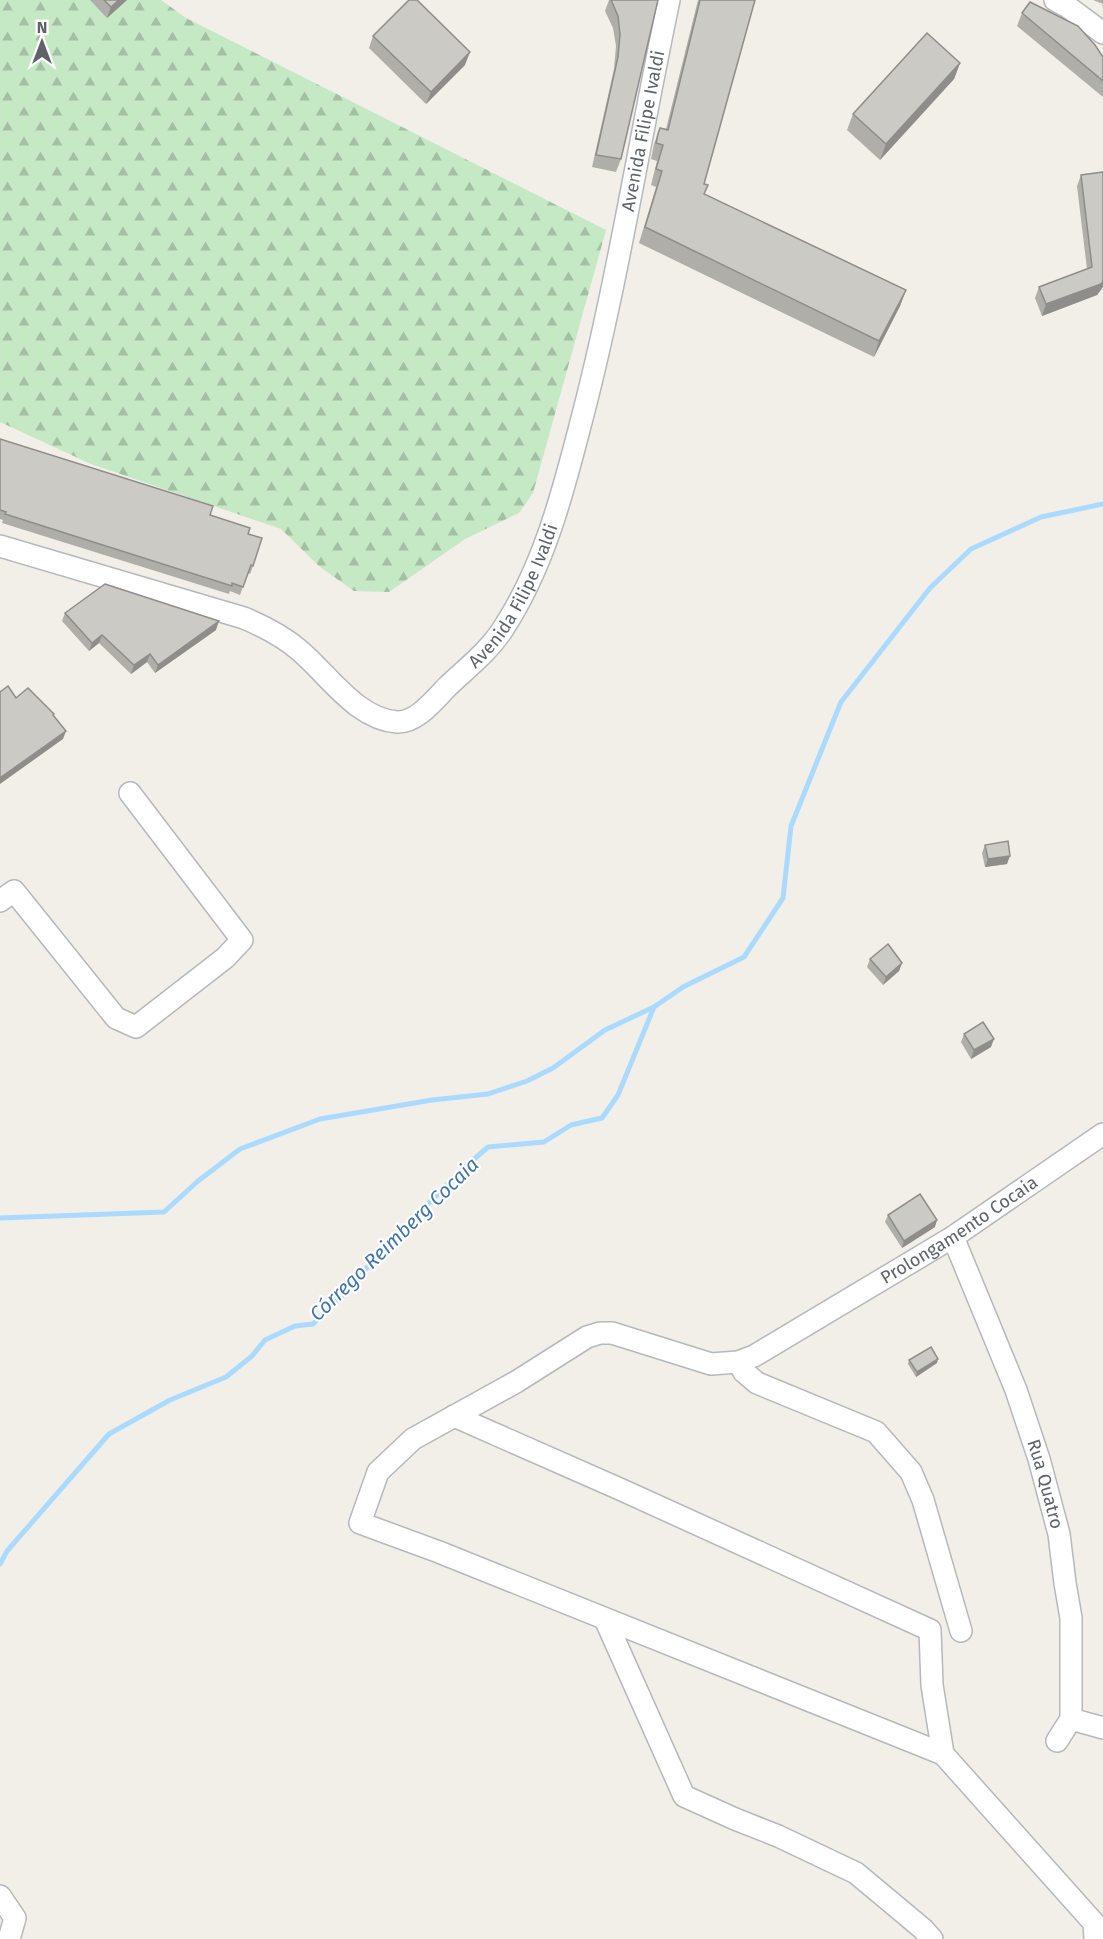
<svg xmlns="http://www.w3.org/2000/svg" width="1103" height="1939" viewBox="0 0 1103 1939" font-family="'Fira Sans',sans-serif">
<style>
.forest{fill:url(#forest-firs)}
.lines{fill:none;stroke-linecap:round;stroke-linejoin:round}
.stream{stroke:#aadaff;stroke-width:5}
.minor-casing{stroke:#b5b8bc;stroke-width:24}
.minor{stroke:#fff;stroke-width:21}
.wall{fill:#afaea9}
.shaded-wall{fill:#8f8d8a}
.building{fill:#cccac5;stroke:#8f8d8a;stroke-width:1.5}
.labels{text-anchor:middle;stroke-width:4.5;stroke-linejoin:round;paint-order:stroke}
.street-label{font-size:18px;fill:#5f6368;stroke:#fff}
.water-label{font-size:20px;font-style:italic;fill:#4174aa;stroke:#fff}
</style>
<defs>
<pattern id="forest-firs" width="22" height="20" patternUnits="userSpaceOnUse" patternTransform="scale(1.5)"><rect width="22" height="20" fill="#c5e8c5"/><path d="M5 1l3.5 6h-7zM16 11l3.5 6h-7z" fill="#a3c0a4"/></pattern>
</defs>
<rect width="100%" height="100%" fill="#f1efe8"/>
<path class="forest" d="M0,0h161l25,18 420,212 -73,263 -14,20 -54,26 -76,53 -35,-1 -34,-24 -39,-38 -190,-65 -91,-42z"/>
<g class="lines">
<g class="stream">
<path d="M0,1218l164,-6 34,-31 42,-32 80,-30 112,-19 56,-6 39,-13 26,-13 52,-38 49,-23"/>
<path d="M0,1564l7,-13 102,-117 61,-34 56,-23 26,-21 13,-16 30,-14 18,-2 26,-25 48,-54 78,-78 23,-20 56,-5 27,-17 31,-7 16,-23 36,-88 29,-20 61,-30 39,-59 8,-72 50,-124 89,-114 41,-39 70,-32 62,-13"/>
</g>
<g class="minor-casing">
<g id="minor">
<path d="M1055,0l13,7 35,26"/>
<path id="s1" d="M0,546l244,72c19,8 39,18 55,32 29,24 57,69 98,72 20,1 38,-23 51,-36 19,-18 41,-35 55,-57 40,-61 59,-133 77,-203 37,-140 59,-284 89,-426"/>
<path d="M0,901l14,-10 102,127 20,9 89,-69 17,-18 -112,-147"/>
<path id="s2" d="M953,1237l63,153 23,69 20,75 6,49 6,35v101l-14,22"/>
<path d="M738,1362l6,10 13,11 119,49 35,40 12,28 38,131"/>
<path d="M454,1416l168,74 308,140 2,55 11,69"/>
<path d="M605,1619l79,177 51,23 43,17 78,37 67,56 9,10"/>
<path d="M1071,1719l32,9"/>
<path d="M0,1896l15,22 -6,21"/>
<path id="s3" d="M1095,1939l-1,-16 -151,-169 -504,-202 -79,-29 18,-51 35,-33 103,-57 71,-45 13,-4h12l99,31 27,-2 16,-6 199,-119 150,-103"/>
</g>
</g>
<use href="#minor" class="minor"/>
</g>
<g class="wall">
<path d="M90,0h37l-20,18z"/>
<path d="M609,0h49l-37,159 -5,13 -24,-5 22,-98 2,-23 -3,-18 -8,-17z"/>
<path d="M698,0h57l-51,184v10l202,96 -6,16 -26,51 -235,-114 17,-56 -5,-2 6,-24 -6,-2 3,-15 6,-16 6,1z"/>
<path d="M1093,0h10v7l-1,-1 1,-2z"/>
<path d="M1022,13l81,44v40l-86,-71z"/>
<path d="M373,36l92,29 -39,39 -57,-56z"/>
<path d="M960,63l-6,16 -74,81 -33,-30 6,-16z"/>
<path d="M1103,172v115l-6,8 -55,21 -7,-18 4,-11 48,-18 -10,-83 4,-11z"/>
<path d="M0,439l210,76 38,19 5,32 -3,8 -2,-1 -8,22 -10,-4 -1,3 -227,-71 1,-3 -3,-1z"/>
<path d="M65,613l151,17 -61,43 -8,-11 -16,12 -32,-31 -10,8 -27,-30z"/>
<path d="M985,845l22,19 -22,3 -3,-14z"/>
<path d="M870,959l32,4 -3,8 -16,14 -16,-18z"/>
<path d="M964,1034l27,13 -20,12 -10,-17z"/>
<path d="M888,1215l47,12 -33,21 -17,-26z"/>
<path d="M909,1360l28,3 -21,14 -8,-13z"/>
</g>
<g class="shaded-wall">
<path d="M119,0h8l-20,18 4,-11z"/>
<path d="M470,52l-5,13 -39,39 5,-12z"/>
<path d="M960,63l-6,16 -74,81 6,-16z"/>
<path d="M1103,281v6l-6,8 -55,21 4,-12z"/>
<path d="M906,290l-6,16 -26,51 5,-16z"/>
<path d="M219,621l-3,9 -61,43 3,-8z"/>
<path d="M102,635l-3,8 -10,8 3,-8z"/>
<path d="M150,654l-3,8 -16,12 3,-9z"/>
<path d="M66,731l-3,8 -63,45v-6z"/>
<path d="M1010,856l-3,8 -22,3 3,-8z"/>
<path d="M902,963l-3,8 -16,14 3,-8z"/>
<path d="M994,1039l-3,8 -20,12 3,-9z"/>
<path d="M937,1220l-2,7 -33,21 2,-7z"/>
<path d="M938,1359l-1,4 -21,14 1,-5z"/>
</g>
<g class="building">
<path d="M104,0h15l-8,7z"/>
<path d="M409,0h8l53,52 -39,40 -58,-56z"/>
<path d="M611,0h47l-37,159 -25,-4 22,-98 2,-23 -2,-18z"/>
<path d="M700,0h55l-51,184 4,1 -4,9 202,96 -27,51 -234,-114 17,-56 -6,-2 7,-24 -7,-2 2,-9 2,-6 8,2z"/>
<path d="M1030,2l48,24 17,19 8,12v24l-81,-68z"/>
<path d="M927,33l33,30 -74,81 -33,-30z"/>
<path d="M1103,172v109l-2,3 -55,20 -7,-17 53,-20 -11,-92z"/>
<path d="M0,439l213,67 -3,9 40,13 -2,6 14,4 -9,28 -2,-1 -8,22 -11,-4v3l-227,-72 1,-2 -6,-2z"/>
<path d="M105,584l114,37 -61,44 -8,-11 -16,11 -32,-30 -10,8 -27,-30z"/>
<path d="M8,686l8,12 12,-10 26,26 -1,1 13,16 -66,47v-86z"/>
<path d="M1008,841l2,15 -22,3 -3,-14z"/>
<path d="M888,944l14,19 -16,14 -16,-18z"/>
<path d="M983,1022l11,17 -20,11 -10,-16z"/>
<path d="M920,1194l17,26 -33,21 -16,-26z"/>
<path d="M931,1347l7,12 -21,13 -8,-12z"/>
</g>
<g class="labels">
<g class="street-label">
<text dy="6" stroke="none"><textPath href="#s1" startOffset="1106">Avenida Filipe Ivaldi</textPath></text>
<text dy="6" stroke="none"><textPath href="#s1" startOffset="620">Avenida Filipe Ivaldi</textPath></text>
<text dy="6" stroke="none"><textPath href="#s3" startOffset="1588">Prolongamento Cocaia</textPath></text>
<text dy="6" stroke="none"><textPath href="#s2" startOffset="264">Rua Quatro</textPath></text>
</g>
<g class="water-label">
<text transform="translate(394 1239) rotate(-44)" y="7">Córrego Reimberg Cocaia</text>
</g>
</g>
<g transform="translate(42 42)" stroke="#ffffff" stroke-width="4.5" paint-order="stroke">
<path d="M0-4.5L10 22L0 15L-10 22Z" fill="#5f6368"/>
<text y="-9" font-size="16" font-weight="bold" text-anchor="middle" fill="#5f6368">N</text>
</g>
</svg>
